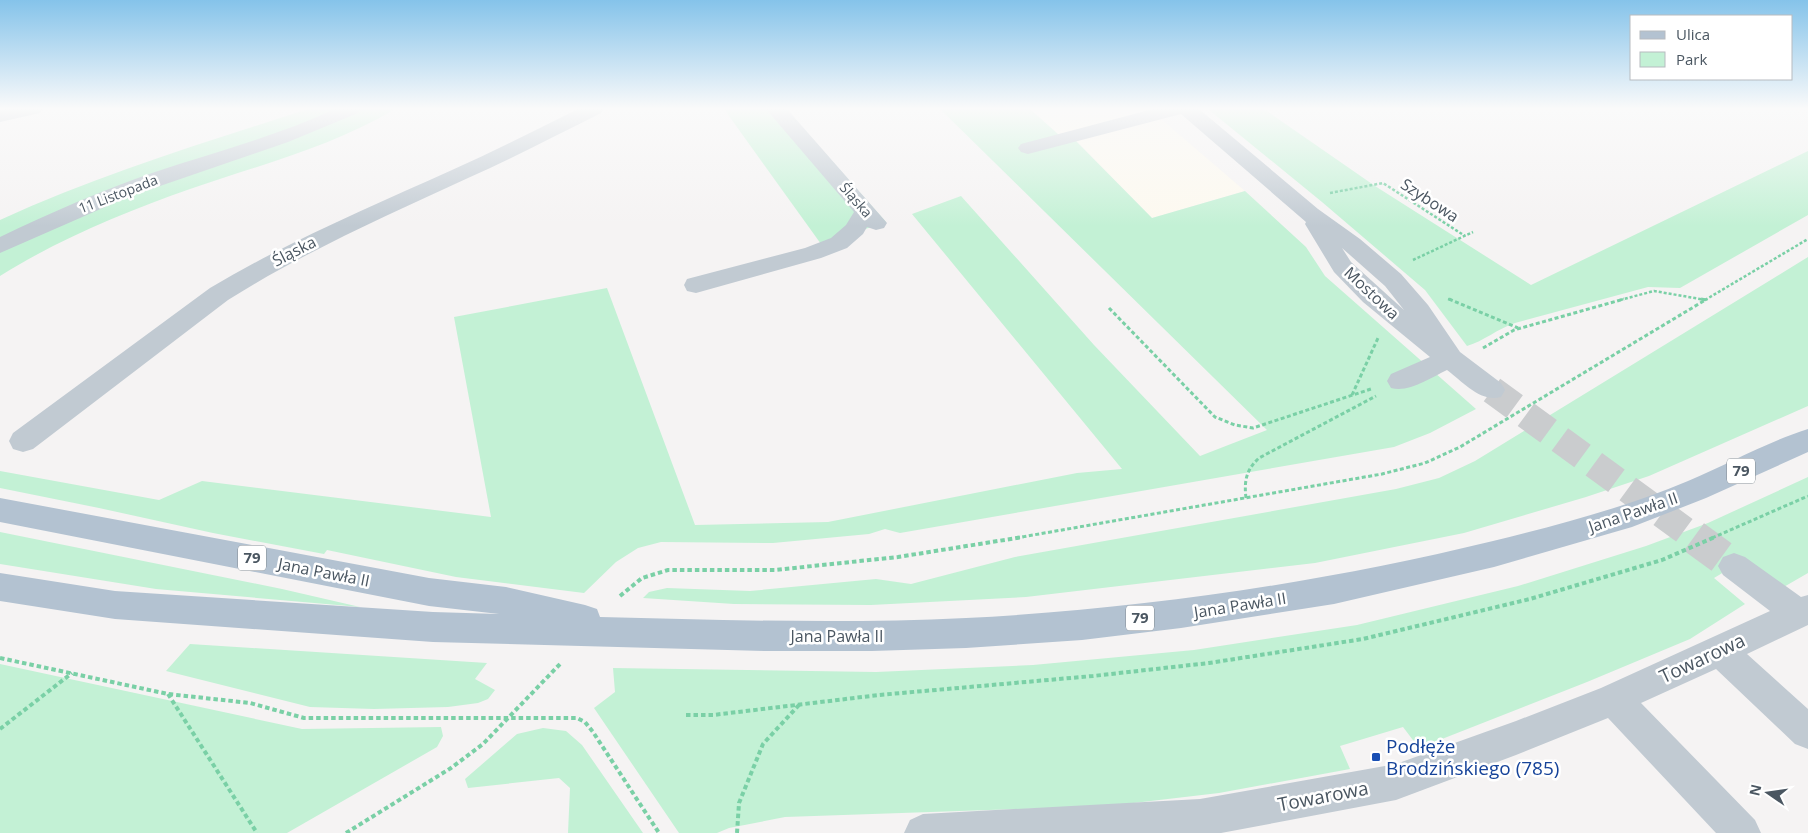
<svg xmlns="http://www.w3.org/2000/svg" width="1808" height="833" viewBox="0 0 1808 833" font-family="'Open Sans',sans-serif">
<style>
.commercial{fill:#fdf9ef}
.green{fill:#c3f1d5}
.lines{fill:none;stroke-linecap:round;stroke-linejoin:round}
.minor-tunnel-far1{stroke:#caccce;stroke-width:28;stroke-dasharray:28 14;stroke-linecap:butt}
.minor-tunnel{stroke:#caccce;stroke-width:34;stroke-dasharray:34 17;stroke-linecap:butt}
.path-far2{stroke:#7ad0a6;stroke-width:2.5;stroke-dasharray:3 2;stroke-linecap:butt}
.path-far1{stroke:#7ad0a6;stroke-width:3;stroke-dasharray:4 2.5;stroke-linecap:butt}
.path{stroke:#7ad0a6;stroke-width:4;stroke-dasharray:4.5 3;stroke-linecap:butt}
.minor{fill:#c1cad2;fill-rule:evenodd}
.major{fill:#b3c2d1;fill-rule:evenodd}
.transit-dot{fill:#1a4fb4;stroke:#fff;stroke-width:2}
.labels{text-anchor:middle;stroke-width:5;stroke-linejoin:round;paint-order:stroke}
.far-street-label{font-size:14px;fill:#4a5661;stroke:#fff}
.shield{fill:#fff;stroke:#808990;stroke-width:1}
.shield-label{font-size:15px;font-weight:bold;fill:#4a5661}
.street-label{font-size:16px;fill:#4a5661;stroke:#fff}
.near-street-label{font-size:19px;fill:#4a5661;stroke:#fff}
.near-transit-label{font-size:19px;fill:#164399;stroke:#fff;text-anchor:start}
</style>
<rect width="100%" height="100%" fill="#f5f3f3"/>
<g class="commercial">
<path d="M1030,109h123l-94,26z"/>
<path d="M1160,118l85,73 -93,27 -76,-77z"/>
</g>
<g class="green">
<path d="M308,109h87c-63,38 -136,56 -205,80 -65,23 -131,50 -190,87v-56c100,-46 204,-77 308,-111z"/>
<path d="M724,109h62l100,113 -65,22z"/>
<path d="M940,109h90l29,26 17,6 76,77 93,-27 61,56 19,29 151,133 -46,24 -36,14 -494,86 -15,-4 -16,5 -96,9 -112,-1 -23,6 -22,14 -32,31 -128,-16 -129,-27 -3,4 -111,-21 -114,-25 -99,-20v-17l159,29 43,-19 289,36 -37,-200 153,-29 88,237 133,-3 249,-49 45,-4 -210,-255 49,-18 133,149 106,111 67,-26z"/>
<path d="M1208,109h56l111,77 156,99 277,-134v64l-128,73 -32,-1 -133,36c-18,6 -31,18 -48,23l-42,-56 -103,-88z"/>
<path d="M1808,257v149l-159,70 -63,21 -122,36 -149,30 -289,34 -155,8 -137,-1 -91,-6 6,-6 18,-4 83,3 126,-12 35,5 104,-27 381,-68 43,-11 36,-17z"/>
<path d="M1808,477v96l-26,15 -38,-28 -30,18 31,26 -55,35 -103,43 -168,66 -16,-21 -63,19 10,23 -131,24 -111,13 -323,11 -56,11 -12,5h-38l-85,-125 21,-16 -2,-24 263,4 157,-7 161,-15 163,-25 161,-39 128,-40 62,-23z"/>
<path d="M0,532l282,57 78,18 -204,-18 -156,-25z"/>
<path d="M190,644l297,19 -12,16 20,11 -7,9 -10,4 -30,4 -74,2 -64,-2 -144,-36z"/>
<path d="M0,664l302,65 139,-2 2,9 -6,11 -150,86h-287z"/>
<path d="M543,728l23,3 16,14 61,88h-75l2,-45 -11,-10 -91,10 -3,-9 52,-45z"/>
</g>
<g class="lines">
<path class="minor-tunnel-far1" d="M1492,390l203,148"/>
<path class="minor-tunnel" d="M1694,537l40,29"/>
<g class="path-far2">
<path d="M1330,193l53,-10 82,53"/>
<path d="M1413,260l60,-28"/>
<path d="M1448,299l4,1"/>
<path d="M1620,300l34,-9 52,9"/>
<path d="M1705,300l103,-61"/>
</g>
<g class="path-far1">
<path d="M1449,299l69,29"/>
<path d="M1701,299l5,1"/>
<path d="M1109,308l106,109 20,8 18,3 118,-39"/>
<path d="M1483,348l31,-18 110,-31"/>
<path d="M1352,395l26,-57"/>
<path d="M1246,498c-2,-17 0,-28 13,-40l117,-62"/>
<path d="M1016,538l366,-64 43,-11 35,-16 247,-148"/>
<path d="M1712,538l96,-42"/>
</g>
<g class="path">
<path d="M620,596l22,-18 26,-8h107l123,-13 125,-20"/>
<path d="M0,658l168,36 82,9 54,15h273l8,4 8,10 66,101"/>
<path d="M168,694l89,139"/>
<path d="M686,715h27l166,-20 214,-19 116,-13 154,-24 167,-40 132,-39 53,-23"/>
<path d="M0,729l72,-56"/>
<path d="M346,833l105,-65 32,-24 77,-80"/>
<path d="M737,833l2,-30 24,-59 36,-39"/>
</g>
<g class="minor">
<path d="M4,109h39l-3,4 -40,9v-12z"/>
<path d="M335,109h26l-3,4 -70,29 -160,55 -128,56v-16c50,-24 102,-47 155,-65 60,-20 122,-36 180,-63z"/>
<path d="M578,109h26l-3,4c-44,22 -88,45 -133,65 -82,38 -164,74 -240,122l-195,149 -10,3 -10,-3 -4,-8 4,-8 197,-145c77,-46 160,-81 242,-118 42,-19 84,-40 126,-61z"/>
<path d="M766,109h21l100,114 -3,5 -8,2 -9,-3 -4,7 -16,14 -26,10 -125,35 -9,-2 -3,-6 3,-6 118,-31 26,-10 15,-13 8,-13z"/>
<path d="M1153,109h46l119,100 42,30 41,35 27,31 32,47 41,31 4,7 -4,7c-20,6 -38,-15 -54,-27 -17,8 -38,23 -56,18l-4,-7 4,-7 39,-17 -67,-55 -29,-30 -29,-48 1,-2 -125,-108 -153,40 -7,-2 -3,-4 3,-4zM1342,248l43,38 19,24 -53,-48z"/>
<path d="M1734,553l11,4 56,40 7,-2v30l-61,29 61,55v40l-13,-5 -79,-75 -75,34 114,117 6,13h-45l-108,-115 -92,37 -120,45 -175,33h-317l6,-13 13,-6 277,-15 196,-35 120,-43 85,-33 169,-77 -47,-36 -5,-9 5,-9z"/>
</g>
<path class="major" d="M1808,429v23l-102,46 -74,29 -138,40 -160,37 -153,24 -99,12 -116,8 -94,3h-107l-332,-9 -318,-23 -115,-18v-28l115,18 318,21 66,2 -70,-8 -429,-84v-24l429,80 77,9 79,18 12,4 3,8c122,3 244,7 366,1 178,-9 354,-35 527,-77 66,-16 133,-34 195,-60 40,-17 79,-39 120,-52z"/>
</g>
<linearGradient id="sky" x2="0" y2="1"><stop stop-color="#85c3ea"/><stop offset="0.48" stop-color="#fafafa"/><stop offset="1" stop-color="#fafafa" stop-opacity="0"/></linearGradient>
<rect width="1808" height="226" fill="url(#sky)"/>
<rect class="transit-dot" x="1371" y="752" width="10" height="10" rx="2.5"/>
<g class="labels">
<g class="far-street-label">
<text transform="translate(118 194) rotate(-21)" y="5">11 Listopada</text>
<text transform="translate(856 200) rotate(49)" y="5">Śląska</text>
</g>
<g class="shield">
<rect x="1727" y="458.5" width="28" height="25" rx="4"/>
<rect x="238" y="545.5" width="28" height="25" rx="4"/>
<rect x="1126" y="605.5" width="28" height="25" rx="4"/>
</g>
<g class="shield-label">
<text x="1741" y="476">79</text>
<text x="252" y="563">79</text>
<text x="1140" y="623">79</text>
</g>
<g class="street-label">
<text transform="translate(1430 200) rotate(33)" y="6">Szybowa</text>
<text transform="translate(294 251) rotate(-27)" y="6">Śląska</text>
<text transform="translate(1372 293) rotate(43)" y="6">Mostowa</text>
<text transform="translate(1633 512) rotate(-19)" y="6">Jana Pawła II</text>
<text transform="translate(324 572) rotate(11)" y="6">Jana Pawła II</text>
<text transform="translate(1240 605) rotate(-9)" y="6">Jana Pawła II</text>
<text x="837" y="642">Jana Pawła II</text>
</g>
<g class="near-street-label">
<text transform="translate(1702 658) rotate(-25)" y="7">Towarowa</text>
<text transform="translate(1323 796) rotate(-11)" y="7">Towarowa</text>
</g>
<g class="near-transit-label">
<text x="1386" y="753">Podłęże<tspan x="1386" dy="22">Brodzińskiego (785)</tspan></text>
</g>
</g>
<rect x="1630" y="15" width="162" height="65" fill="#ffffff" stroke="#b7bbc0"/>
<rect x="1640" y="31" width="25" height="8" fill="#b3c2d1" stroke="#b7bbc0"/>
<text x="1676" y="40" font-size="15" fill="#4a5661">Ulica</text>
<rect x="1640" y="52" width="25" height="15" fill="#c3f1d5" stroke="#b7bbc0"/>
<text x="1676" y="65" font-size="15" fill="#4a5661">Park</text>
<g transform="translate(1768 793) rotate(283)" stroke="#ffffff" stroke-width="4" paint-order="stroke">
<path d="M0-4L9 19L0 12L-9 19Z" fill="#4a5661"/>
<text y="-8" font-size="14" font-weight="bold" text-anchor="middle" fill="#4a5661">N</text>
</g>
</svg>
